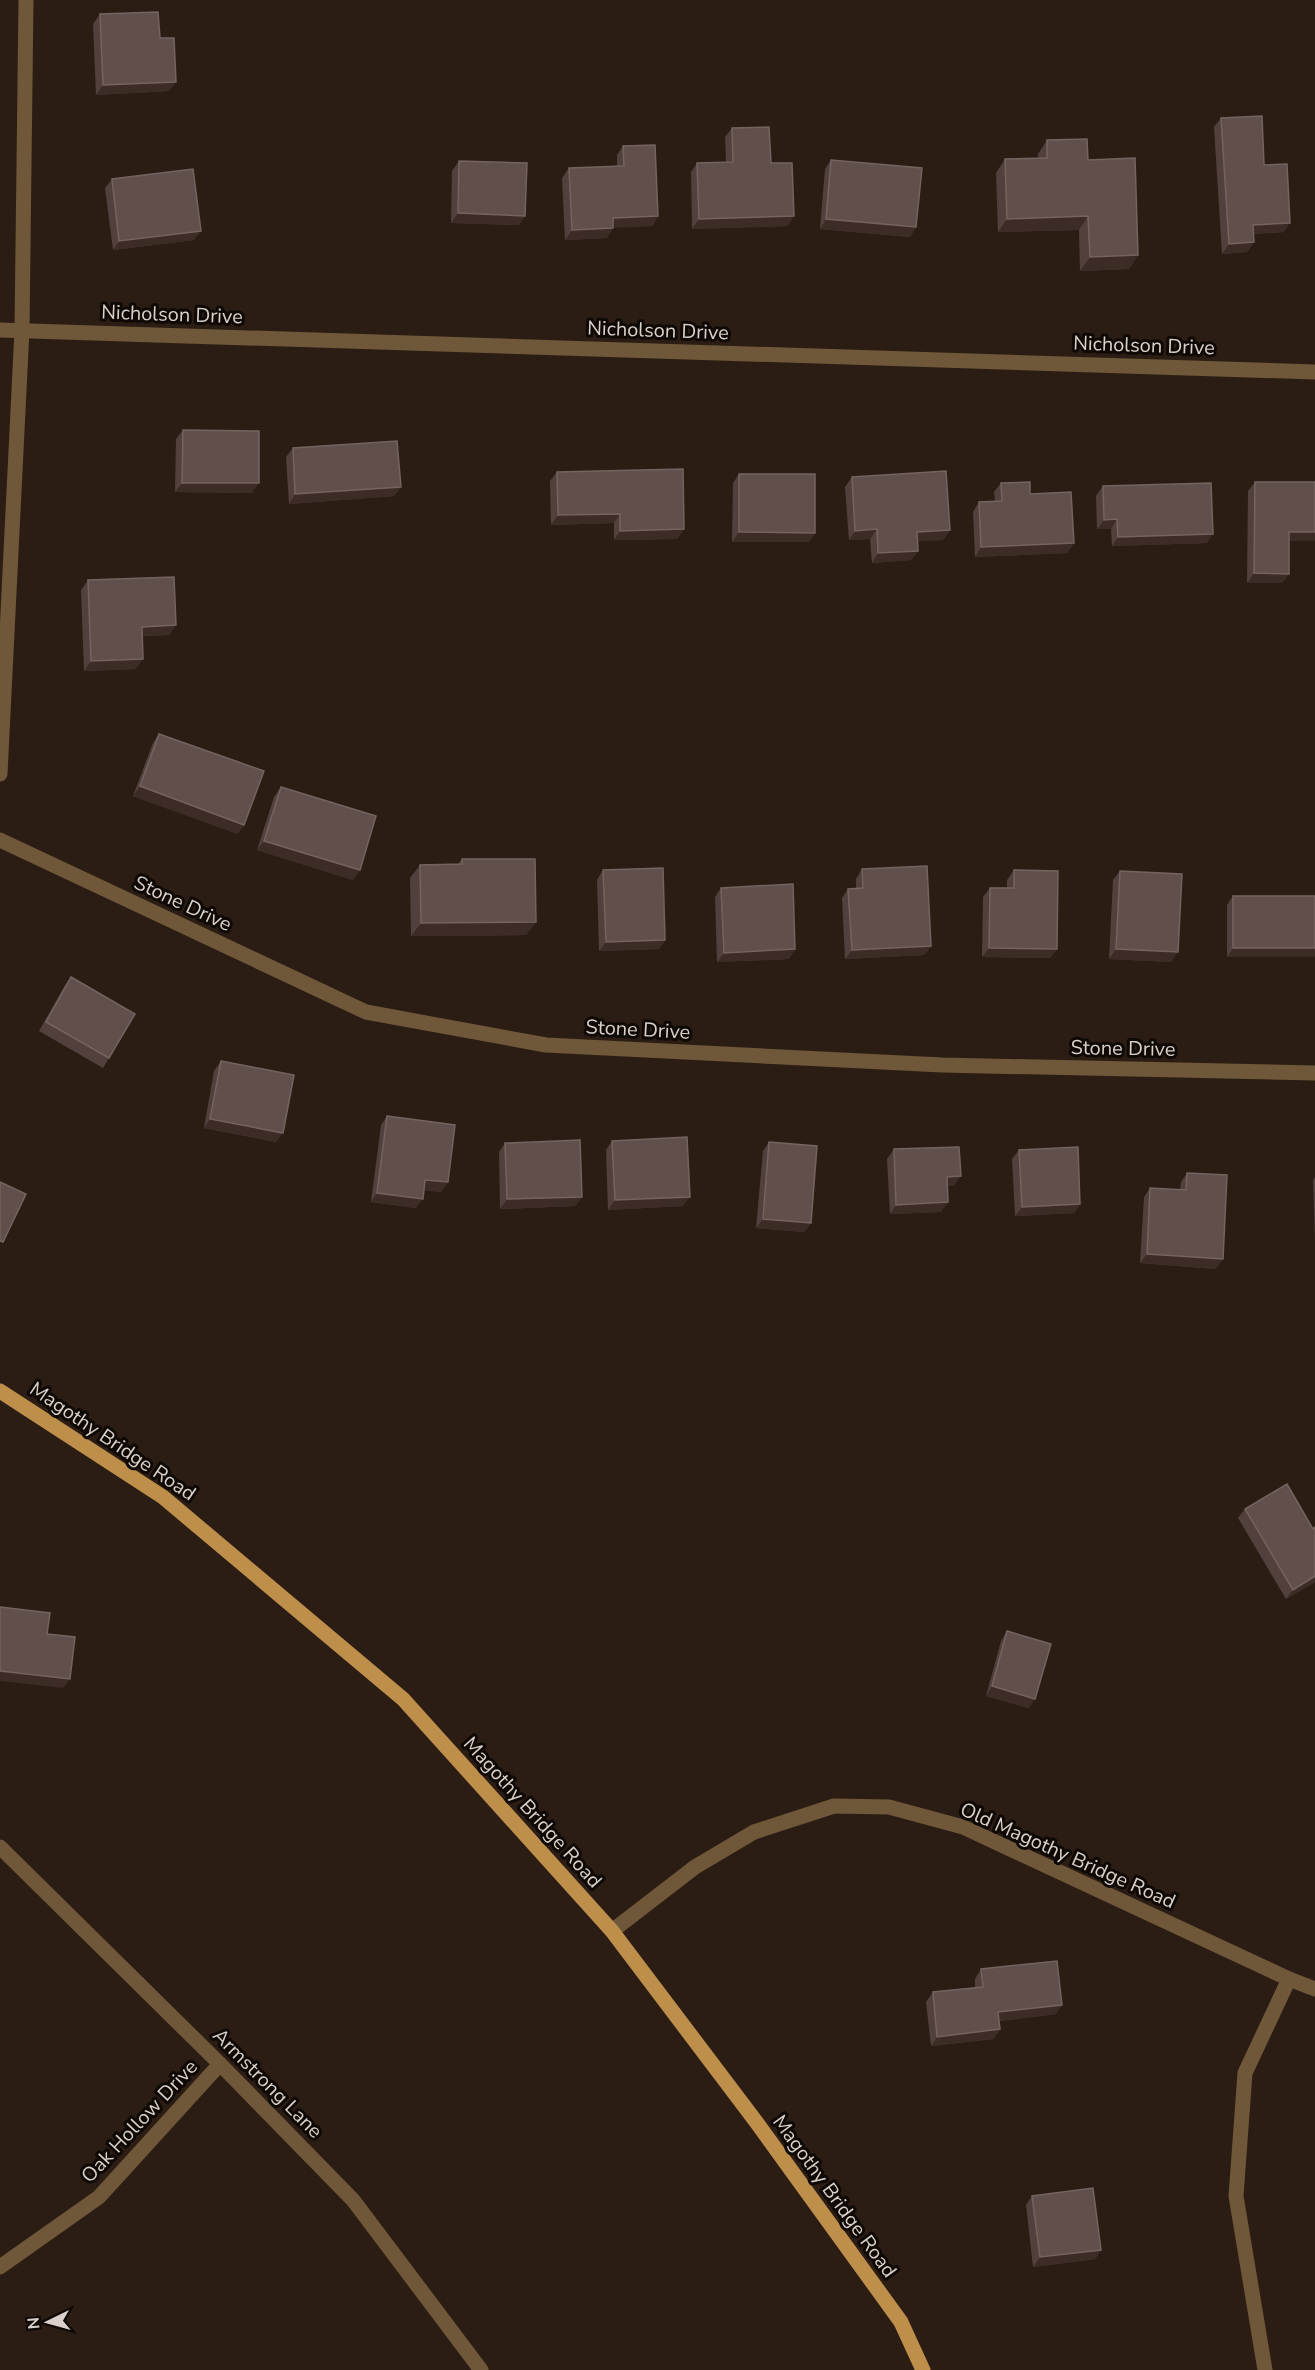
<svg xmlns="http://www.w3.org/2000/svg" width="1315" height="2370" viewBox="0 0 1315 2370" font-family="'Nunito Sans',sans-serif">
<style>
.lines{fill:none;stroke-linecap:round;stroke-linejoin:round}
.minor{stroke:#6f5839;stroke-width:15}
.major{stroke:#be8e4b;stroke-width:15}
.wall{fill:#52403d}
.shaded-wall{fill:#3d2b26}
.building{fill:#614f4c;stroke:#74635f;stroke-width:1.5}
.labels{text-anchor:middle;stroke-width:6;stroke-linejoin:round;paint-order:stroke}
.street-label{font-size:20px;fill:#dacfc9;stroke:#0f0906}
</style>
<rect width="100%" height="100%" fill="#2c1d14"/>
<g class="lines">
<g class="minor">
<path d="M0,330l1315,42"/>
<path d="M0,774l22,-444 4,-330"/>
<path d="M0,840l366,172 180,33 396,20 373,8"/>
<path d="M0,1847l220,217 133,136 128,170"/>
<path d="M612,1931l83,-64 59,-35 80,-26 55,1 74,20 326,152 26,10"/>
<path d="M0,2267l99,-70 121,-133"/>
<path d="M1265,2370l-29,-174 9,-123 44,-94"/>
</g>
<path class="major" d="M0,1391l163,106 240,202 209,232 145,192 144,199 22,48"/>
</g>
<g class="wall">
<path d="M100,14l60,24 9,53 -73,4 -3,-71z"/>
<path d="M1221,118l43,47 20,67 -31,2 1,8 -7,10 -25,2 -8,-127z"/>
<path d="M732,128l39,35 17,63 -96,3 -1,-57 6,-9 29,-1 -1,-25z"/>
<path d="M1047,140l41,20 50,95 -9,14 -49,2 -1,-41 -81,2 -2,-59 9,-14 33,-1v-4z"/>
<path d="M623,146l35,70 -6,10 -39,1 -6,11 -42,2 -3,-62 7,-10 48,-2v-11z"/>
<path d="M831,160l85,67 -6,10 -90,-8 5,-60z"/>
<path d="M459,161l66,55 -6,9 -68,-2 1,-52z"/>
<path d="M112,179l82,61 -81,10 -8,-62z"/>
<path d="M183,430l69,63 -77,-1 1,-53z"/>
<path d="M293,448l108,39 -7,9 -105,8 -3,-47z"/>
<path d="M557,472l127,57 -7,10 -63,1v-17l-63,2 -1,-44z"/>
<path d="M739,474l76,59 -6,9h-77l1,-59z"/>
<path d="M852,477l98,53 -7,10 -26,1 1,10 -7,9 -39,3 -2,-24 -21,1 -4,-53z"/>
<path d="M1255,482h60v59h-26v33l-7,9h-35l1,-92z"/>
<path d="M1001,483l29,11 44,49 -7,10 -92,4 -2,-45 6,-10 16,-1 -1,-9z"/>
<path d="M1103,486l104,57 -95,3 -1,-17h-14l-1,-33z"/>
<path d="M88,580l88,45 -7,10 -27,1 -6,33 -52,2 -3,-81z"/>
<path d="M159,734l79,100 -105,-38 20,-53z"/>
<path d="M281,787l72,93 -96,-30 17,-53z"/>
<path d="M462,859l74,63 -10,13 -115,1 -1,-58 10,-13 38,-1z"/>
<path d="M862,869l69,77 -7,9 -79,4 -3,-61 6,-9 8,-1v-9z"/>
<path d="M603,870l62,70 -6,9 -60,2 -2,-71z"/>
<path d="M1014,870l43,79 -7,9 -68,-1 1,-60 7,-9h17v-8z"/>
<path d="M1120,871l51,91 -62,-3 4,-79z"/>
<path d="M721,888l74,61 -6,10 -72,3 -2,-65z"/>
<path d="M1233,896h82v61h-88v-52z"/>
<path d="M71,977l38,81 -6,10 -64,-37 25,-44z"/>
<path d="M221,1061l55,81 -72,-14 10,-57z"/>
<path d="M387,1116l61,66 -7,10 -17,-2 -8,18 -45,-6 10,-77z"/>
<path d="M612,1141l71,65 -75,4 -2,-60z"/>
<path d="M769,1142l42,81 -7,9 -48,-4 7,-77z"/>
<path d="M505,1143l77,54 -7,9 -75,3 -1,-57z"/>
<path d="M894,1149l60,37h-7l-6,26 -51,2 -3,-55z"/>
<path d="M1019,1150l61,54 -6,9 -59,3 -3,-57z"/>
<path d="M1187,1173l29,96 -76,-6 4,-66 6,-9 30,2 1,-8z"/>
<path d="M1315,1177v63l-2,-60z"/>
<path d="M1245,1509l68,20 2,-2v55l-29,17 -48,-81z"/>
<path d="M1007,1631l22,77 -43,-12 15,-55z"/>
<path d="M981,1969l75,45 -57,7 1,8 -7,10 -62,7 -5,-44 7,-10 42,-4v-9z"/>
<path d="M1032,2196l69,54 -6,9 -62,8 -7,-62z"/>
</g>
<g class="shaded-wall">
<path d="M176,82l-7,9 -73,4 7,-10z"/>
<path d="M458,213l67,3 -6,9 -68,-2z"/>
<path d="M658,216l-6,10 -45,2 6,-10z"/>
<path d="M794,216l-6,10 -96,3 7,-10z"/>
<path d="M1088,216l-9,14 -81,2 9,-13z"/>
<path d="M826,219l90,8 -6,10 -90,-8z"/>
<path d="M1290,223l-6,9 -38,2 7,-9z"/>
<path d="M613,228l-6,10 -42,2 7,-10z"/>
<path d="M201,231l-7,9 -81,10 6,-9z"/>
<path d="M1254,242l-7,10 -25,2 7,-10z"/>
<path d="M1138,255l-9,14 -49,2 10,-14z"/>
<path d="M182,483h77l-7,10 -77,-1z"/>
<path d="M401,487l-7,9 -105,8 6,-10z"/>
<path d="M620,514l-6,9 -63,2 7,-10z"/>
<path d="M1117,519l-6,10h-14l7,-9z"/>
<path d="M684,529l-7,10 -63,1 6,-9z"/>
<path d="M877,529l-7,10 -21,1 6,-9z"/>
<path d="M950,530l-7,10 -33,2 7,-10z"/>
<path d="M739,532l76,1 -6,9h-77z"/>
<path d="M1289,532h26v9h-33z"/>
<path d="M1213,534l-6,9 -95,3 6,-9z"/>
<path d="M1074,543l-7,10 -92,4 6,-10z"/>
<path d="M918,551l-7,9 -39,3 6,-10z"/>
<path d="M1254,573l35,1 -7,9h-35z"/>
<path d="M176,625l-7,10 -33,1 6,-9z"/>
<path d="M143,659l-7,10 -52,2 7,-10z"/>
<path d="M140,786l104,39 -6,9 -105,-38z"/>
<path d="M264,841l96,29 -7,10 -96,-30z"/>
<path d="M536,922l-10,13 -115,1 10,-13z"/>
<path d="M665,940l-6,9 -60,2 7,-9z"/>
<path d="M931,946l-7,9 -79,4 7,-9z"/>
<path d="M989,948l68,1 -7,9 -68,-1z"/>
<path d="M1233,948h82v9h-88z"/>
<path d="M795,949l-6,10 -72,3 7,-9z"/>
<path d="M1116,949l62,3 -7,10 -62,-3z"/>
<path d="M210,1119l73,14 -7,9 -72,-14z"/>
<path d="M961,1176l-7,10h-14l7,-9z"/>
<path d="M425,1180l23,2 -7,10 -22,-3z"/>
<path d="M377,1193l46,6 -7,9 -45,-6z"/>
<path d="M582,1197l-7,9 -75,3 7,-10z"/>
<path d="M690,1197l-7,9 -75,4 7,-10z"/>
<path d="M948,1202l-7,10 -51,2 6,-9z"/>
<path d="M1080,1204l-6,9 -59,3 7,-9z"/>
<path d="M763,1219l48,4 -7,9 -48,-4z"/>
<path d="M1147,1254l76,5 -7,10 -76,-6z"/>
<path d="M1315,1576v6l-29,17 7,-9z"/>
<path d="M0,1671l70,8 -7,9 -63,-7z"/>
<path d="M992,1686l43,13 -6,9 -43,-12z"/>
<path d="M1062,2005l-6,9 -65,8 7,-10z"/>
<path d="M1000,2029l-7,10 -62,7 6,-9z"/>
<path d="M1101,2250l-6,9 -62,8 7,-10z"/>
</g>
<g class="building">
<path d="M158,12l2,26h14l2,44 -73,3 -3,-71z"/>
<path d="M1262,116l2,49 23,-1 3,59 -37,2 1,17 -25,2 -8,-126z"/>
<path d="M769,127l2,36h21l2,53 -95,3 -2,-56 36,-1 -1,-34z"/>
<path d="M1087,139l1,21 47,-2 3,97 -48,2 -2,-41 -81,3 -2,-60 42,-1v-18z"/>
<path d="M655,145l3,71 -45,2v10l-41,2 -3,-62 55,-2 -1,-20z"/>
<path d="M831,160l91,8 -6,59 -90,-8z"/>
<path d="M459,161l68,2 -2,53 -67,-3z"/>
<path d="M193,169l8,62 -82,10 -7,-62z"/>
<path d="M183,430l76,1v52h-77z"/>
<path d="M397,441l4,46 -106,7 -2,-46z"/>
<path d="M683,469l1,60 -64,2v-17l-62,1 -1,-43z"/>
<path d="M946,471l4,59 -33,2 1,19 -40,2 -1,-24 -22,2 -3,-54z"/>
<path d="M739,474h76v59l-76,-1z"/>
<path d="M1030,482v12l41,-2 3,51 -93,4 -2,-45 23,-1 -1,-18z"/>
<path d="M1255,482h60v50h-26v42l-35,-1z"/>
<path d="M1211,483l2,51 -95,3 -1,-18 -13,1 -1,-34z"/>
<path d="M174,577l2,48 -34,2 1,32 -52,2 -3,-81z"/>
<path d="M159,734l105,37 -20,54 -104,-39z"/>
<path d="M281,787l95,29 -16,54 -96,-29z"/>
<path d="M462,859h73l1,63 -115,1 -1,-58 42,-1z"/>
<path d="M927,866l4,80 -79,4 -4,-61 15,-1 -1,-19z"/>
<path d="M663,868l2,72 -59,2 -3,-72z"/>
<path d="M1014,870l44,1 -1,78 -68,-1 1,-60h24z"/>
<path d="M1120,871l62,3 -4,78 -62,-3z"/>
<path d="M793,884l2,65 -71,4 -3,-65z"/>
<rect x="1233" y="896" width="82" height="52"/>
<path d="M71,977l64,37 -26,44 -63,-36z"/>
<path d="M221,1061l73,14 -11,58 -73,-14z"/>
<path d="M387,1116l68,9 -7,57 -23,-2 -2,19 -46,-6z"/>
<path d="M687,1137l3,60 -75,3 -3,-59z"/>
<path d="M580,1140l2,57 -75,2 -2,-56z"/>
<path d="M769,1142l48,4 -6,77 -48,-4z"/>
<path d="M959,1147l2,29 -14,1 1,25 -52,3 -2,-56z"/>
<path d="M1078,1147l2,57 -58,3 -3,-57z"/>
<path d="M1187,1173l40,2 -4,84 -76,-5 3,-66 36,2z"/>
<path d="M0,1182l26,12 -23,48 -3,-1z"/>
<path d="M1287,1484l26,45 2,-2v49l-22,14 -48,-81z"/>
<path d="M0,1607l50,6 -3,21 28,3 -5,42 -70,-8z"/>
<path d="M1007,1631l44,13 -16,55 -43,-13z"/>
<path d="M1057,1961l5,44 -64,7 2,17 -63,8 -4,-45 50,-5 -2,-18z"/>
<path d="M1093,2188l8,62 -61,7 -8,-61z"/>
</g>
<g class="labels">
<g class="street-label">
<text transform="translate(172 314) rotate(2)" y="7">Nicholson Drive</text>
<text transform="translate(658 330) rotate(2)" y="7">Nicholson Drive</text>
<text transform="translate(1144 345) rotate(2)" y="7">Nicholson Drive</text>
<text transform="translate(183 903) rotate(25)" y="7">Stone Drive</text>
<text transform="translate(638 1029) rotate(3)" y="7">Stone Drive</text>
<text transform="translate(1123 1048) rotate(1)" y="7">Stone Drive</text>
<text transform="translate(113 1441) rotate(34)" y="7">Magothy Bridge Road</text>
<text transform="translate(533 1812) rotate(48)" y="7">Magothy Bridge Road</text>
<text transform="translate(1068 1855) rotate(24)" y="7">Old Magothy Bridge Road</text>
<text transform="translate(268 2083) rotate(45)" y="7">Armstrong Lane</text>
<text transform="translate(139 2121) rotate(-47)" y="7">Oak Hollow Drive</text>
<text transform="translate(835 2196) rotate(54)" y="7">Magothy Bridge Road</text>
</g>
</g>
<g transform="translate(48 2322) rotate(265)" stroke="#0f0906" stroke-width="4.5" paint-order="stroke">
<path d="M0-4.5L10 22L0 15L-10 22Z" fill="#dacfc9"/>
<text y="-9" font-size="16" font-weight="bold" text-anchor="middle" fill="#dacfc9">N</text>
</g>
</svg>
